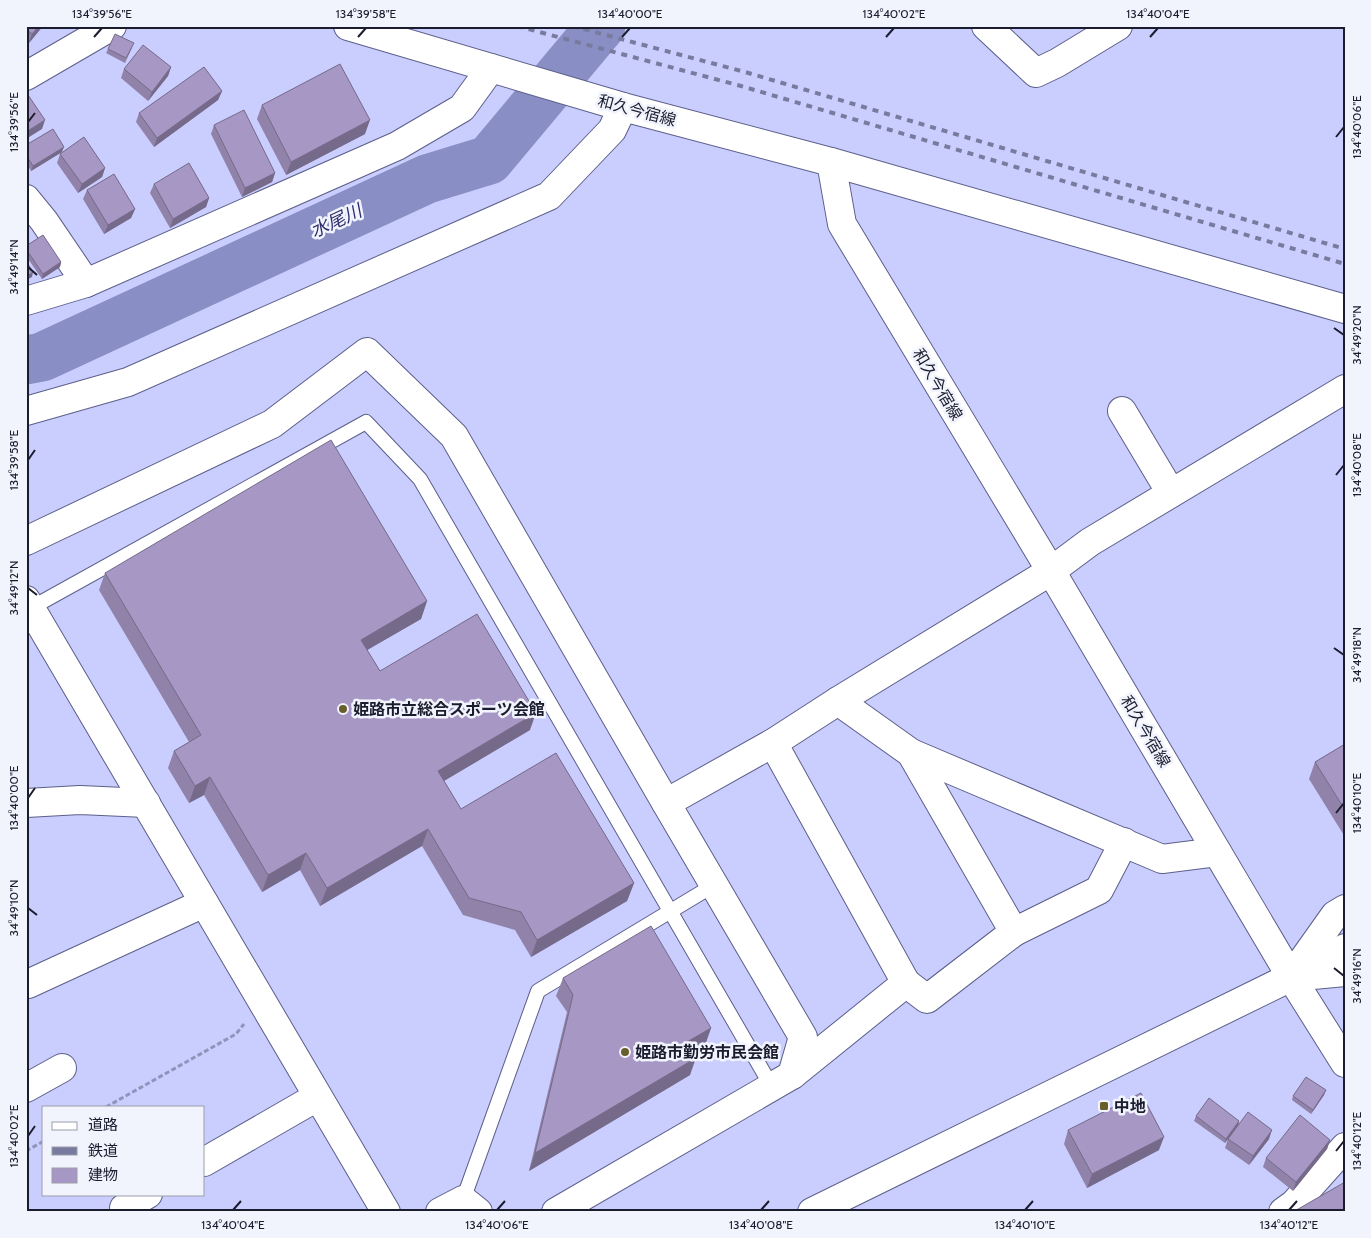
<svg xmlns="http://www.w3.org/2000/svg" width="1371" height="1238" viewBox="0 0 1371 1238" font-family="Cabin,'Noto Sans JP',sans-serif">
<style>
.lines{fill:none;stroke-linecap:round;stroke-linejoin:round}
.river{stroke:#898ec4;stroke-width:49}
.service-casing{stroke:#5c5f89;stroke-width:16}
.minor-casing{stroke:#5c5f89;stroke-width:30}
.tertiary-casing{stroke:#5c5f89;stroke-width:30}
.secondary-casing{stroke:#5c5f89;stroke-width:30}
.path{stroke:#9093ba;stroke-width:3;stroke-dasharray:5 2.5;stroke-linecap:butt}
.service{stroke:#fff;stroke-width:14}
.minor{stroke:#fff;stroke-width:28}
.tertiary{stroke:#fff;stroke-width:28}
.secondary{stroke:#fff;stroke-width:28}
.rail{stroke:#797b9e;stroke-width:4;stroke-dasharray:6 6;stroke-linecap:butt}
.wall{fill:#9082a9}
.shaded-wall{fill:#756a89}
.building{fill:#a797c4;stroke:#756a89}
.ticks{fill:none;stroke:#1b1c2e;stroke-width:2}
.poi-dot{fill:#675e2b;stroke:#f1f3fd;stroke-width:2}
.labels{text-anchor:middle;stroke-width:5;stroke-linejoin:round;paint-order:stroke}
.street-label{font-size:16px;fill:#1b1c2e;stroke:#f1f3fd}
.poi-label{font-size:16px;font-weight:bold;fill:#1b1c2e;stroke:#f1f3fd;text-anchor:start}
.water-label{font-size:18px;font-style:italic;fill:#2d2a6c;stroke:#f1f3fd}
.neatline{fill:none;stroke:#1b1c2e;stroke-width:2}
.ticks-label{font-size:12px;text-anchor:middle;fill:#1b1c2e}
</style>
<rect width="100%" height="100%" fill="#caceff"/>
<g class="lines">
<path class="river" d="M26,360l16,-3 385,-178 62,-19 112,-134"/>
<g class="service-casing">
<g id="service">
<path d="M31,608l335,-186 54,57 352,608"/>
<path d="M463,1200l75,-209 176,-106"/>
</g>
</g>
<g class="minor-casing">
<g id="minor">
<path d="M986,26l50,47 21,-10 61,-37"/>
<path d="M26,76l86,-50"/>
<path d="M26,199l18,22 42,62"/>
<path d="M26,301l60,-18 311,-137 65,-38 29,-40"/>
<path d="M26,411l102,-29 421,-186 63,-66 11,-23"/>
<path d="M1122,411l49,82"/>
<path d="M26,541l246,-117 95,-72 87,84 212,367 137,234 -11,38 -236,137"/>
<path d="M773,743l133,240"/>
<path d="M911,753l251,106 55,-7"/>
<path d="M26,803l54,-3 66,3"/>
<path d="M666,803l107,-60 65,-42 213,-130 39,-29 255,-153"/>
<path d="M1014,932l85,-42 25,-48"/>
<path d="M1291,977l44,-62 10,-6"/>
<path d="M1291,977l54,-5"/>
<path d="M28,984l176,-81"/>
<path d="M792,1075l114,-92 21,16 87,-67 -103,-179 -73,-52"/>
<path d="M26,1088l36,-20"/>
<path d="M204,1162l113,-65"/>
<path d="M124,1208l24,-14"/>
<path d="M440,1212l23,-12 15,12"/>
<path d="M1283,1212l11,-8 51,-57"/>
</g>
</g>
<g class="tertiary-casing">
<g id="tertiary">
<path d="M831,162l514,147"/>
<path d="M26,600l360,612"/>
<path d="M812,1212l479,-235 54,86"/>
</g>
</g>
<g class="secondary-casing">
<path id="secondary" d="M348,26l275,81 208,55 11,62 209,347 240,406 54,-29"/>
</g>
<g class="path">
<path d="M106,1107l130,-73 8,-10"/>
<path d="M26,1151l18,-10"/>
</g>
<use href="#service" class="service"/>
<use href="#minor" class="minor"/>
<use href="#tertiary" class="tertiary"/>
<use href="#secondary" class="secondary"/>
<g class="rail">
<path d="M517,26l224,60 604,178"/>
<path d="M572,26l173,46 600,177"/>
</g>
</g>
<g class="wall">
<path d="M26,26h17l-14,17 -3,-2z"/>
<path d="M132,48l-7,15 -19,-10 2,-4z"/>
<path d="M171,67l-3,9 -20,25 -27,-23 3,-9z"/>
<path d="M222,91l-4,9 -64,47 -18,-25 3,-9z"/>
<path d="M262,105l103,29 -79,41 -29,-56z"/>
<path d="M214,125l61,48 -3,9 -30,15 -31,-63z"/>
<path d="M26,145l36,7 -31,19 -5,-9z"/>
<path d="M60,154l45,14 -3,9 -24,16 -21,-30z"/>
<path d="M154,184l55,14 -3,9 -36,21 -20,-35z"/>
<path d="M87,190l48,19 -4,9 -27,16 -21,-35z"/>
<path d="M26,246l35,16 -1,5 -18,12 -16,-23z"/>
<path d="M105,573l322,28 -6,18 -54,31 13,21 150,59 -86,51 17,28 173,74 -7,18 -96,56 -16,-27 -52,-15 -41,-69 -102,60 -20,-36 -38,22 -58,-97 -15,8 -21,-35 6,-17 15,-9 -90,-152z"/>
<path d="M1345,744v93l-36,-58 6,-17z"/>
<path d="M563,978l148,50 -6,17 -12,7 -3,23 -161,96 38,-159 -11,-16z"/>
<path d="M1326,1090l-2,5 -13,19 -19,-14 1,-4z"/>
<path d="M1196,1116l43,5 -1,5 -13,17 -31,-22z"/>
<path d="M1068,1130l91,20 -72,38 -23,-44z"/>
<path d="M1228,1139h41l-20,26 -24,-17z"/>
<path d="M1330,1140l-3,9 -34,42 -30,-24 3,-9z"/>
</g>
<g class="shaded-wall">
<path d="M39,26h4l-14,17 3,-9z"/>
<path d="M171,67l-3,9 -20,25 4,-9z"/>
<path d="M222,91l-4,9 -64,47 3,-9z"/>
<path d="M45,120l-3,9 -16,10v-7z"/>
<path d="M370,120l-5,14 -79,41 5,-13z"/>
<path d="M64,147l-2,5 -31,19 2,-5z"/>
<path d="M105,168l-3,9 -24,16 4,-9z"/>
<path d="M275,173l-3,9 -30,15 3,-9z"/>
<path d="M209,198l-3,9 -36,21 3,-9z"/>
<path d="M135,209l-4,9 -27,16 4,-9z"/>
<path d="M61,262l-1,5 -18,12 1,-5z"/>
<path d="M33,272l-1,5 -6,3v-3z"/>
<path d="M427,601l-6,18 -66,38 6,-17z"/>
<path d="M536,713l-6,17 -98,58 6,-17z"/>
<path d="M210,777l-6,18 -15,8 6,-17z"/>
<path d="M428,829l-6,17 -102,60 7,-18z"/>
<path d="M306,853l-6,17 -38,22 6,-17z"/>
<path d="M634,883l-7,18 -96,56 6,-17z"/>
<path d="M711,1028l-6,17 -24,14 6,-17z"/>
<path d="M696,1058l-6,17 -161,96 6,-18z"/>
<path d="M1326,1090l-2,5 -13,19 2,-4z"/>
<path d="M1239,1121l-1,5 -13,17 1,-4z"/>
<path d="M1272,1130l-3,9 -20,26 4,-9z"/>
<path d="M1164,1137l-5,13 -72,38 5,-14z"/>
<path d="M1330,1140l-3,9 -34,42 3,-9z"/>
</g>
<g class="building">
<path d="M26,26h13l-7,8 -6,-5z"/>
<path d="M115,34l19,9 -8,15 -18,-9z"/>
<path d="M143,45l28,22 -19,25 -28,-23z"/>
<path d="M340,64l30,56 -79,42 -29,-57z"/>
<path d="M204,67l18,24 -65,47 -18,-25z"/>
<path d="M26,92l19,28 -19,12z"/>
<path d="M244,110l31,63 -30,15 -31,-63z"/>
<path d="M53,129l11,18 -31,19 -7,-11v-10z"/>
<path d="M84,137l21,31 -23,16 -22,-30z"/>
<path d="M189,163l20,35 -36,21 -19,-35z"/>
<path d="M114,174l21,35 -27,16 -21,-35z"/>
<path d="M43,235l18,27 -18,12 -17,-25v-3z"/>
<path d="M26,261l7,11 -7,5z"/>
<path d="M331,440l96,161 -66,39 19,31 97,-57 59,99 -98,58 23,38 95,-56 78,130 -97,57 -16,-28 -52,-14 -41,-69 -101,59 -21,-35 -38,22 -58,-98 -15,9 -21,-35 27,-16 -96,-162z"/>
<path d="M1345,744v66l-30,-48z"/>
<path d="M651,926l60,102 -24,14 9,16 -161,95 38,-158 -10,-17z"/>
<path d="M1306,1077l20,13 -13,20 -20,-14z"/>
<path d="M1141,1093l23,44 -72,37 -24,-44z"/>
<path d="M1209,1098l30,23 -13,18 -30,-23z"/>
<path d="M1248,1112l24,18 -19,26 -25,-17z"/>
<path d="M1300,1115l30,25 -34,42 -30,-24z"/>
<path d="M1345,1182v30h-52z"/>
</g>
<path class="ticks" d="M94,37l8,-9M358,37l8,-9M622,37l8,-9M886,37l8,-9M1150,37l8,-9M28,122l7,-9M1336,137l8,-10M28,267l9,8M1334,328l10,7M28,460l7,-10M1336,475l8,-10M28,588l9,7M1334,648l10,7M28,798l7,-10M1336,813l8,-10M28,908l9,7M1334,968l10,8M28,1136l7,-10M1336,1151l8,-10M233,1210l8,-9M497,1210l8,-9M761,1210l8,-9M1025,1210l8,-9M1289,1210l8,-9"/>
<g class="poi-dot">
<circle cx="343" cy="709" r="5"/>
<circle cx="625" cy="1052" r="5"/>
<rect x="1099" y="1101" width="10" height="10" rx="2.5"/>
</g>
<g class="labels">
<g class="street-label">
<text transform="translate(637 110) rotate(15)" y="6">和久今宿線</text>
<text transform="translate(938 384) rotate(59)" y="6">和久今宿線</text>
<text transform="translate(1146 731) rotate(59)" y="6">和久今宿線</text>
</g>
<g class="poi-label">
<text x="353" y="715">姫路市立総合スポーツ会館</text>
<text x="635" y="1058">姫路市勤労市民会館</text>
<text x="1114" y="1112">中地</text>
</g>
<g class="water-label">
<text transform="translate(336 221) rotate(-25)" y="6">水尾川</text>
</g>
</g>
<rect width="1371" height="1238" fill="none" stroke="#f1f3fd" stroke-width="55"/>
<rect x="42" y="1106" width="162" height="90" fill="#f1f3fd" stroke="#9b9daa"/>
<rect x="52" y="1122" width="25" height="8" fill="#ffffff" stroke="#9b9daa"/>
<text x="88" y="1130" font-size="15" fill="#1b1c2e">道路</text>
<rect x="52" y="1147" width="25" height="8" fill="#797b9e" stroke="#9b9daa"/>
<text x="88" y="1156" font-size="15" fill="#1b1c2e">鉄道</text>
<rect x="52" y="1168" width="25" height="15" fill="#a797c4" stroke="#9b9daa"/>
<text x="88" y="1180" font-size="15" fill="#1b1c2e">建物</text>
<rect x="28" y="28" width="1316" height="1182" class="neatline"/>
<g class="ticks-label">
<text x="102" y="18">134°39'56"E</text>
<text x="366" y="18">134°39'58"E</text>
<text x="630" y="18">134°40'00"E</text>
<text x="894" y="18">134°40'02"E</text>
<text x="1158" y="18">134°40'04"E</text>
<text transform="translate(14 122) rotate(-90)" y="4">134°39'56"E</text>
<text transform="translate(1357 127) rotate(-90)" y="4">134°40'06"E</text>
<text transform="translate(14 267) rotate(-90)" y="4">34°49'14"N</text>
<text transform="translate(1357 335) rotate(-90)" y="4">34°49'20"N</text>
<text transform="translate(14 460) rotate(-90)" y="4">134°39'58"E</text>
<text transform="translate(1357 465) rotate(-90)" y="4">134°40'08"E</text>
<text transform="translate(14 588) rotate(-90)" y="4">34°49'12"N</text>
<text transform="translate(1357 655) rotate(-90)" y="4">34°49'18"N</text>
<text transform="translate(14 798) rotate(-90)" y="4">134°40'00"E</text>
<text transform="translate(1357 803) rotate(-90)" y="4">134°40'10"E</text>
<text transform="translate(14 908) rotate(-90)" y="4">34°49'10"N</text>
<text transform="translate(1357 976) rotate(-90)" y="4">34°49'16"N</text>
<text transform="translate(14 1136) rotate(-90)" y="4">134°40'02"E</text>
<text transform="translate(1357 1141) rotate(-90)" y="4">134°40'12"E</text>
<text x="233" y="1229">134°40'04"E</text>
<text x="497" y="1229">134°40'06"E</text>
<text x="761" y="1229">134°40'08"E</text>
<text x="1025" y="1229">134°40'10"E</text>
<text x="1289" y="1229">134°40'12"E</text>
</g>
</svg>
